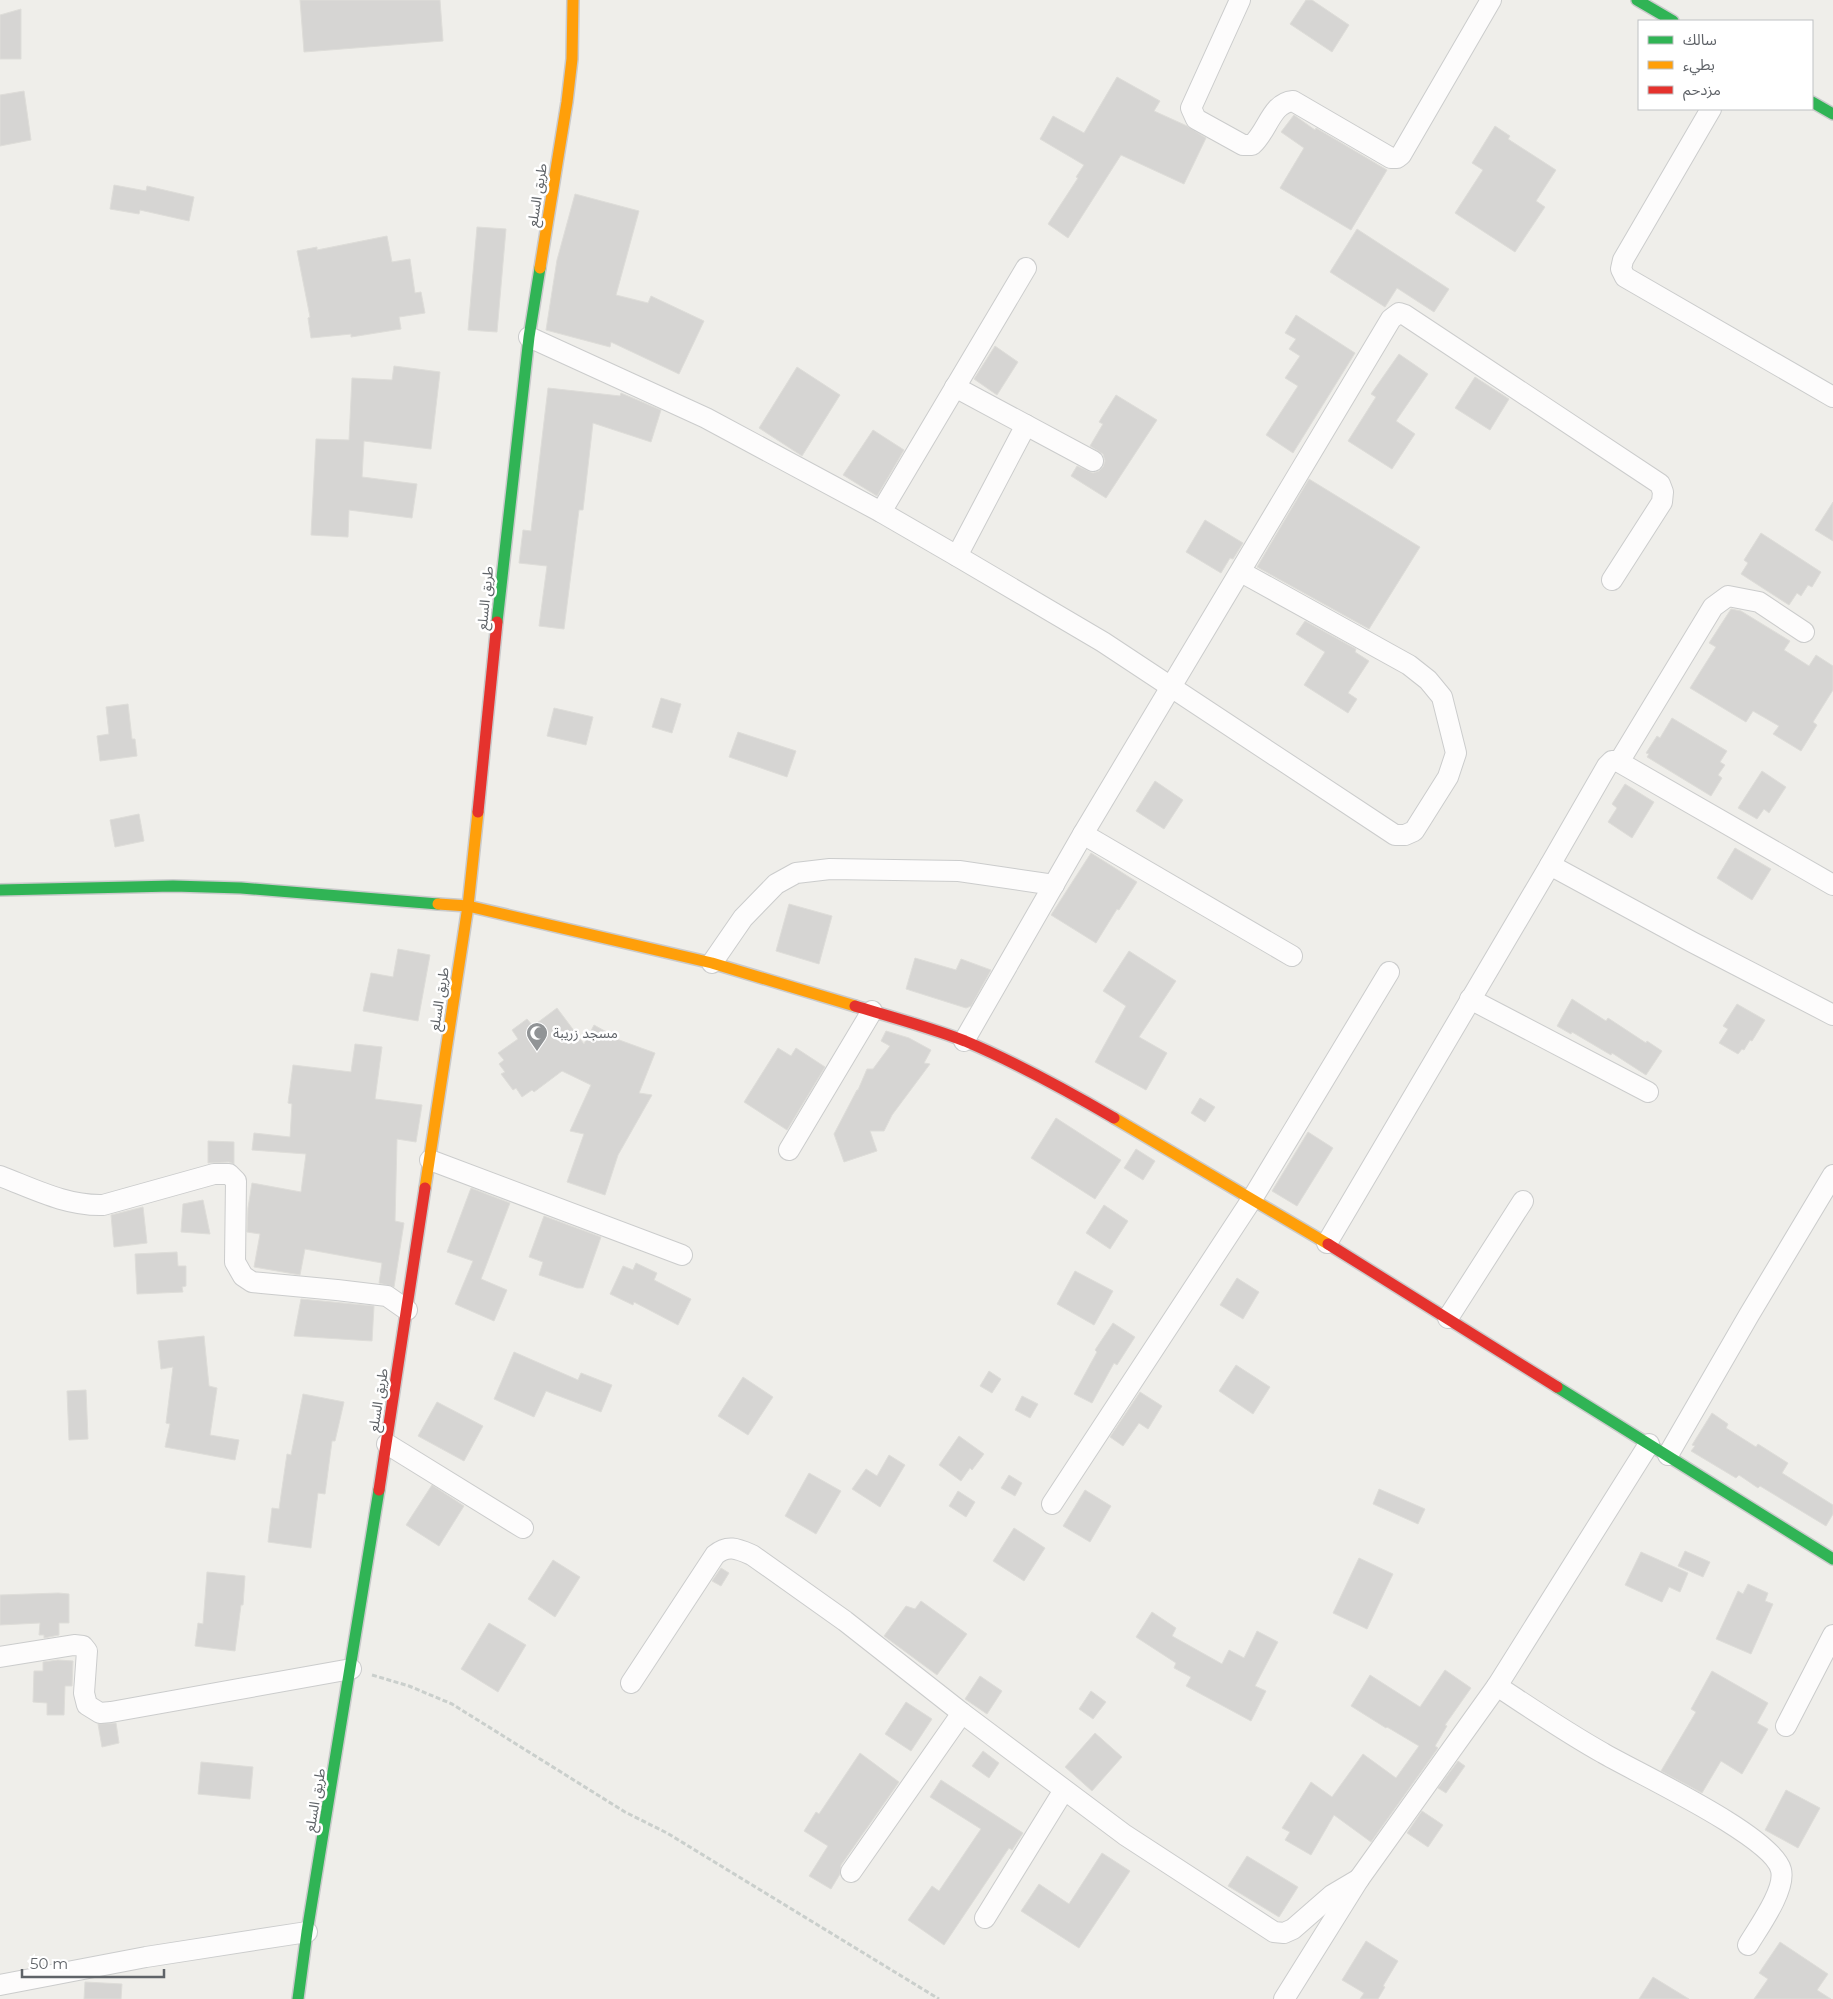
<svg xmlns="http://www.w3.org/2000/svg" width="1833" height="1999" viewBox="0 0 1833 1999" font-family="Montserrat,'Noto Sans Arabic',sans-serif">
<style>
.building{fill:#d6d5d3;stroke:#deddd9}
.lines{fill:none;stroke-linecap:round;stroke-linejoin:round}
.street-casing{stroke:#cbcccc;stroke-width:22}
.fast-casing{stroke:#cacacb;stroke-width:14}
.slow-casing{stroke:#cacacb;stroke-width:14}
.jam-casing{stroke:#cacacb;stroke-width:14}
.path{stroke:#cacfcc;stroke-width:3;stroke-dasharray:5 2.5;stroke-linecap:butt}
.street{stroke:#fdfcfc;stroke-width:20}
.fast{stroke:#30b455;stroke-width:11}
.slow{stroke:#ff9f0a;stroke-width:11}
.jam{stroke:#e5322d;stroke-width:11}
.labels{text-anchor:middle;stroke-width:5;stroke-linejoin:round;paint-order:stroke}
.street-label{font-size:14px;fill:#5f6368;stroke:#fff}
.poi-label{font-size:14px;fill:#5f6368;stroke:#fff;text-anchor:start}
</style>
<rect width="100%" height="100%" fill="#efeeea"/>
<g class="building">
<path d="M300,0h140l3,41 -139,11z"/>
<path d="M1306,0h6l37,25 -17,27 -42,-28z"/>
<path d="M21,9v50h-21v-44z"/>
<path d="M1117,77l43,24 -6,10 33,15 19,12 -22,46 -63,-29 -53,83 -20,-14 30,-46 -2,-1 8,-12 -44,-26 13,-23 31,17z"/>
<path d="M24,91l7,49 -31,6v-51z"/>
<path d="M1294,115l21,15 1,-2 71,42 -36,60 -71,-42 24,-40 -23,-16z"/>
<path d="M1495,126l15,10 -2,3 48,31 -20,31 9,6 -30,45 -60,-39 28,-43 -11,-7z"/>
<path d="M114,185l32,6 1,-5 47,11 -5,24 -49,-11 -1,4 -29,-5z"/>
<path d="M575,194l64,17 -23,84 32,8 3,-7 53,25 -25,53 -68,-32 -1,5 -64,-17 11,-70z"/>
<path d="M477,227l29,2 -9,103 -29,-2z"/>
<path d="M1357,229l92,60 -15,23 -37,-24 -12,19 -55,-35z"/>
<path d="M387,236l5,26 18,-3 5,34 6,-1 4,21 -26,4 2,12 -50,8v-3l-40,4 -3,-20 2,-1 -13,-66 20,-4v3z"/>
<path d="M1296,315l59,38 -62,100 -27,-18 32,-49 -13,-8 15,-22 -11,-7 7,-10 -11,-6z"/>
<path d="M995,346l23,16 -21,33 -23,-16z"/>
<path d="M1399,354l29,20 -32,47 19,13 -23,35 -44,-28 28,-44 -5,-3z"/>
<path d="M394,366l46,6 -9,77 -67,-8 -2,36 55,7 -5,34 -63,-8 -1,27 -37,-2 5,-96 33,1 3,-62 40,2z"/>
<path d="M797,367l43,28 -38,61 -43,-28z"/>
<path d="M1475,377l34,22 -19,31 -35,-22z"/>
<path d="M548,388l72,8 1,-3 40,17 -10,32 -58,-19 -10,87h-4l-15,119 -25,-3 8,-60 -28,-3 4,-33 8,1z"/>
<path d="M1116,395l41,25 -51,78 -35,-22 6,-10 16,7 6,-2 4,-4 2,-6 -2,-7 -13,-8 13,-22 -4,-2z"/>
<path d="M873,430l31,20 -27,46 -34,-21z"/>
<path d="M1309,479l111,68 -51,82 -112,-62z"/>
<path d="M1833,502v39l-18,-11z"/>
<path d="M1205,520l38,23 -10,16 -3,-1 -9,15 -35,-21z"/>
<path d="M1761,533l60,39 -9,15 -4,-2 -7,11 -4,-3 -8,12 -48,-31 7,-11 -4,-3z"/>
<path d="M1731,609l10,2 49,30 -6,9 25,16 7,-11 17,11v24l-20,32 4,3 -16,26 -28,-17 6,-8 -26,-15 -7,11 -56,-34 26,-41 -7,-4z"/>
<path d="M1305,621l51,28 -1,3 14,9 -21,32 9,6 -9,14 -44,-28 21,-33 -29,-18z"/>
<path d="M661,698l20,6 -9,29 -20,-6z"/>
<path d="M128,704l4,35h3l2,17 -37,5 -3,-25 12,-2 -3,-27z"/>
<path d="M554,708l39,9 -7,28 -39,-9z"/>
<path d="M1672,718l55,33 -7,11 5,3 -7,10 4,3 -11,18 -64,-39 2,-3 -3,-1 11,-17 3,2z"/>
<path d="M738,732l58,19 -9,26 -58,-20z"/>
<path d="M1762,771l24,16 -17,26 -5,-4 -7,10 -19,-11z"/>
<path d="M1155,781l28,19 -19,29 -28,-18z"/>
<path d="M1625,784l29,18 -22,36 -24,-16 9,-14 -5,-4z"/>
<path d="M139,814l5,27 -29,6 -5,-27z"/>
<path d="M1735,848l36,21 -19,31 -35,-22z"/>
<path d="M1091,853l46,29 -18,28 -2,-1 -21,34 -45,-28z"/>
<path d="M789,904l43,12 -13,48 -43,-13z"/>
<path d="M398,949l32,6 -12,66 -55,-10 8,-38 22,4z"/>
<path d="M1129,951l47,30 -37,56 28,16 -21,37 -51,-28 31,-56 -23,-15z"/>
<path d="M915,958l41,12 5,-11 30,11 -20,36 -5,2 -60,-19z"/>
<path d="M1572,999l34,22 2,-3 38,25 1,-2 15,10 -16,24 -34,-22 -1,2 -39,-23 -1,2 -14,-8z"/>
<path d="M1737,1004l28,16 -13,21 -2,-1 -6,10 -2,-1 -4,5 -19,-11 9,-14 -5,-3z"/>
<path d="M557,1008l27,36 10,-19 18,10 -1,2 44,16 -16,40 13,2 -34,60 -13,40 -38,-13 17,-48 -14,-3 21,-46 -29,-14 -28,21 -2,-2 -10,7 -6,-9 -3,2 -12,-16 4,-2 -6,-8 5,-4 -6,-7 20,-14 -6,-9 15,-11 6,7z"/>
<path d="M886,1031l23,7 22,12 -7,13 6,1 -38,51 -8,16h-14l7,20 -33,11 -10,-28 23,-44h1l9,-21h6l17,-23 -9,-5z"/>
<path d="M355,1044l27,3 -7,52 47,6 -6,37 -19,-3 -2,82 9,2 -10,64 -15,-4 3,-20 -77,-14 -5,26 -46,-8 6,-33 -13,-2 1,-24 4,-25 49,9 5,-38 -54,-4 2,-17 36,4 2,-33 -4,-1 5,-38 58,7z"/>
<path d="M778,1048l13,8 5,-8 29,19 -38,63 -43,-28z"/>
<path d="M1200,1098l15,9 -10,15 -14,-9z"/>
<path d="M1056,1118l65,42 -26,39 -64,-41z"/>
<path d="M1308,1132l25,16 -36,58 -25,-15z"/>
<path d="M208,1141l26,1v22l-5,-2 -21,1z"/>
<path d="M1136,1149l19,12 -12,19 -19,-12z"/>
<path d="M471,1188l39,15 -29,76 26,11 -13,31 -39,-17 18,-43 -26,-9z"/>
<path d="M203,1200l7,34 -29,-2 2,-28z"/>
<path d="M1104,1205l24,16 -18,28 -24,-16z"/>
<path d="M143,1207l4,36 -33,4 -3,-32z"/>
<path d="M544,1216l57,21 -18,51h-6l-38,-13 4,-13 -14,-5z"/>
<path d="M177,1252l1,14h8v20l-4,1 1,5 -46,2 -2,-40z"/>
<path d="M636,1263l21,10 -3,7 37,19 -13,26 -44,-23 -1,3 -23,-11 13,-28 10,4z"/>
<path d="M1075,1271l38,20 -19,34 -37,-21z"/>
<path d="M1237,1278l22,14 -16,27 -23,-14z"/>
<path d="M301,1299l73,7 -2,35 -78,-5z"/>
<path d="M1113,1323l22,14 -18,28 -3,-2 -22,40 -18,-9 23,-42 -2,-2z"/>
<path d="M204,1336l5,50 8,2 -7,47 29,5 -4,20 -70,-13 5,-23 -4,-1 7,-56 -12,2 -3,-28z"/>
<path d="M514,1352l64,28 3,-7 31,12 -11,27 -55,-21 -12,26 -40,-18z"/>
<path d="M1236,1365l34,22 -17,27 -34,-23z"/>
<path d="M989,1371l12,8 -9,14 -12,-7z"/>
<path d="M743,1377l30,20 -25,38 -30,-19z"/>
<path d="M86,1390l2,49 -19,1 -2,-49z"/>
<path d="M1140,1392l22,14 -14,23 -9,-6 -16,23 -13,-9z"/>
<path d="M303,1394l41,8 -9,39h-3l-7,53 -7,-1 -7,55 -43,-6 4,-34 7,1 8,-55 4,1z"/>
<path d="M1022,1396l16,8 -8,14 -15,-8z"/>
<path d="M437,1402l46,24 -19,35 -46,-25z"/>
<path d="M1712,1413l16,11 -2,4 30,19 2,-3 30,19 -6,10 51,32v9l-7,12 -66,-40 -2,2 -19,-13 -3,3 -45,-27 4,-5 -3,-1z"/>
<path d="M959,1436l25,18 -12,16 -2,-2 -9,13 -22,-16z"/>
<path d="M889,1455l16,10 -25,42 -28,-18 14,-20 11,7z"/>
<path d="M809,1473l32,18 -25,43 -31,-18z"/>
<path d="M1009,1475l13,8 -7,13 -14,-8z"/>
<path d="M432,1485l32,21 -25,40 -33,-21z"/>
<path d="M1379,1489l46,20 -7,15 -45,-20z"/>
<path d="M1085,1490l26,16 -21,36 -27,-16z"/>
<path d="M958,1491l17,11 -9,15 -17,-11z"/>
<path d="M1014,1528l31,20 -21,33 -31,-20z"/>
<path d="M1685,1551l25,11 -7,15 -25,-11z"/>
<path d="M1641,1552l47,21 -8,19 -11,-5 -7,15 -37,-17z"/>
<path d="M1359,1558l34,16 -26,55 -34,-16z"/>
<path d="M553,1560l27,17 -25,40 -27,-18z"/>
<path d="M721,1568l8,5 -8,13 -9,-5z"/>
<path d="M207,1572l38,4 -2,29h-2l-6,46 -40,-5 3,-23 5,1z"/>
<path d="M1748,1584l20,9 -3,8 8,3 -22,50 -35,-15 22,-48 5,3z"/>
<path d="M58,1593l11,1v29h-10v12l-15,3v-3h-5l1,-12 -40,2v-30z"/>
<path d="M921,1601l46,33 -30,41 -53,-39 22,-30 9,3z"/>
<path d="M1152,1612l24,16 -4,8 50,28 7,-14 15,8 13,-27 21,11 -23,44 11,5 -15,30 -65,-35 5,-9 -17,-9 2,-5 -40,-26z"/>
<path d="M489,1623l37,22 -28,47 -37,-23z"/>
<path d="M58,1660l15,1 -1,25h-7l-1,29h-17v-12l-14,-1 1,-31h9v-9z"/>
<path d="M1445,1670l26,18 -26,37 2,1 -12,20 3,2 -67,94 -37,-27 -23,40 -26,-15 5,-8 -8,-4 29,-46 21,15 31,-43 33,24 23,-32 -32,-19 -1,1 -35,-22 19,-31 50,32z"/>
<path d="M1712,1671l56,32 -11,20 11,6 -26,45 -21,-13 -19,32 -41,-22 35,-59 -5,-3z"/>
<path d="M980,1676l22,15 -15,23 -22,-15z"/>
<path d="M1091,1691l15,11 -13,17 -14,-10z"/>
<path d="M906,1702l26,17 -21,32 -26,-17z"/>
<path d="M116,1723l3,20 -17,4 -4,-23z"/>
<path d="M1095,1733l27,24 -30,34 -27,-24z"/>
<path d="M983,1751l16,12 -10,15 -17,-12z"/>
<path d="M860,1753l39,29 -58,83 -1,9 -9,15 -22,-13 19,-30 -24,-15 12,-19 3,2z"/>
<path d="M1458,1761l7,5 -19,27 -8,-5z"/>
<path d="M201,1762l52,5 -3,32 -52,-5z"/>
<path d="M941,1780l82,53 -11,17 -3,-2 -65,97 -36,-25 24,-34 7,5 42,-62 -51,-32z"/>
<path d="M1786,1790l34,18 -22,40 -33,-18z"/>
<path d="M1422,1811l21,14 -15,22 -21,-14z"/>
<path d="M1102,1853l28,18 -51,77 -58,-37 18,-27 30,20z"/>
<path d="M1247,1856l51,31 -19,30 -51,-31z"/>
<path d="M1366,1941l32,20 -15,25 2,1 -7,12h-18l4,-6 -22,-13z"/>
<path d="M1780,1942l48,32 -11,16 14,9h-77l14,-20 -9,-6z"/>
<path d="M1653,1977l36,22h-50z"/>
<path d="M85,1982l37,2 -1,15h-37z"/>
</g>
<g class="lines">
<g class="street-casing">
<g id="street">
<path d="M1240,0l-49,108 5,11 47,26h9c16,-14 19,-42 41,-44l98,57h6l4,-3 90,-155"/>
<path d="M1711,109l-88,151 -2,9 4,8 208,120"/>
<path d="M529,337l177,81 175,94 76,44 146,86 292,193h10l9,-4 34,-54 8,-24 -14,-56 -14,-17 -19,-15 -168,-93"/>
<path d="M955,387l138,74"/>
<path d="M881,512l145,-244"/>
<path d="M957,556l69,-131"/>
<path d="M1619,762l94,-155 15,-11 31,6 45,30"/>
<path d="M1083,834l209,122"/>
<path d="M1550,865l57,-99 5,-5 7,1 214,123"/>
<path d="M712,963l31,-45 33,-34 20,-11 34,-4 129,2 95,14"/>
<path d="M1470,999l178,93"/>
<path d="M964,1041l119,-207 308,-515 8,-6 6,2 255,169 3,8 -1,10 -50,78"/>
<path d="M789,1150l83,-139"/>
<path d="M430,1160l252,95"/>
<path d="M0,1176c34,13 66,30 103,29l111,-31h15l7,7 -1,81 8,14 9,6 10,1 75,7 50,6 20,14"/>
<path d="M1327,1243l223,-378 142,77 141,73"/>
<path d="M1448,1318l75,-117"/>
<path d="M387,1444l136,84"/>
<path d="M1668,1455l81,-140 84,-140"/>
<path d="M1052,1504l200,-305 137,-227"/>
<path d="M0,1657l74,-12 9,1 4,5 -3,42 3,12 13,8 11,-1 240,-43"/>
<path d="M631,1683l84,-128c13,-11 23,-6 37,0l93,66 117,92 163,122 149,97 10,1 9,-4 39,-34 27,-16"/>
<path d="M1497,1686c35,23 70,47 106,67 34,20 170,83 178,117 5,20 -23,58 -33,75"/>
<path d="M1786,1726l47,-91"/>
<path d="M851,1872l111,-159"/>
<path d="M985,1918l79,-128"/>
<path d="M0,1985l146,-28 161,-25"/>
<path d="M1284,1999l75,-120 138,-193 152,-242"/>
</g>
</g>
<g class="fast-casing">
<g id="fast">
<path d="M1637,0l36,21"/>
<path d="M1812,102l21,12"/>
<path d="M497,622l32,-285 11,-69"/>
<path d="M0,890l173,-4 68,2 197,16"/>
<path d="M1557,1387l276,172"/>
<path d="M298,1999l9,-67 72,-442"/>
</g>
</g>
<g class="slow-casing">
<g id="slow">
<path d="M540,268l27,-166 5,-43 1,-59"/>
<path d="M438,904l30,2 244,57 143,43"/>
<path d="M1114,1118l214,126"/>
<path d="M425,1188l43,-282 10,-94"/>
</g>
</g>
<g class="jam-casing">
<g id="jam">
<path d="M478,812l19,-190"/>
<path d="M855,1006c37,11 74,21 110,35 52,22 101,49 149,77"/>
<path d="M1328,1244l229,143"/>
<path d="M379,1490l46,-302"/>
</g>
</g>
<path class="path" d="M372,1675l37,11 43,18 173,108 42,21 272,166"/>
<use href="#street" class="street"/>
<use href="#fast" class="fast"/>
<use href="#slow" class="slow"/>
<use href="#jam" class="jam"/>
</g>
<defs>
<g id="mosque-pin" transform="scale(1.125)"><path d="M0 17L-7.5 6A9.5 9.5 0 1 1 7.5 6Z" fill="#919496" stroke="#fff"/><path d="M3.5-4.9A6 6 0 1 0 3.5 4.9A5 5 0 1 1 3.5-4.9Z" fill="#fff"/></g>
</defs>
<g fill-rule="evenodd">
<use href="#mosque-pin" x="537" y="1033"/>
</g>
<g class="labels">
<g class="street-label">
<text transform="translate(537 195) rotate(-81)" y="5">طريق السلع</text>
<text transform="translate(485 598) rotate(-84)" y="5">طريق السلع</text>
<text transform="translate(439 999) rotate(-81)" y="5">طريق السلع</text>
<text transform="translate(378 1400) rotate(-81)" y="5">طريق السلع</text>
<text transform="translate(315 1800) rotate(-80)" y="5">طريق السلع</text>
</g>
<g class="poi-label">
<text x="553" y="1038">مسجد زريبة</text>
</g>
</g>
<rect x="1638" y="20" width="175" height="90" fill="#ffffff" stroke="#bfc1c3"/>
<rect x="1648" y="36" width="25" height="8" fill="#30b455" stroke="#bfc1c3"/>
<text x="1683" y="45" font-size="15" fill="#5f6368">سالك</text>
<rect x="1648" y="61" width="25" height="8" fill="#ff9f0a" stroke="#bfc1c3"/>
<text x="1683" y="70" font-size="15" fill="#5f6368">بطيء</text>
<rect x="1648" y="86" width="25" height="8" fill="#e5322d" stroke="#bfc1c3"/>
<text x="1683" y="95" font-size="15" fill="#5f6368">مزدحم</text>
<path d="M22 1969v8h142v-8" fill="none" stroke="#5f6368" stroke-width="2.5"/>
<text x="30" y="1969" font-size="15" fill="#5f6368" stroke="#ffffff" stroke-width="4" paint-order="stroke">50 m</text>
</svg>
